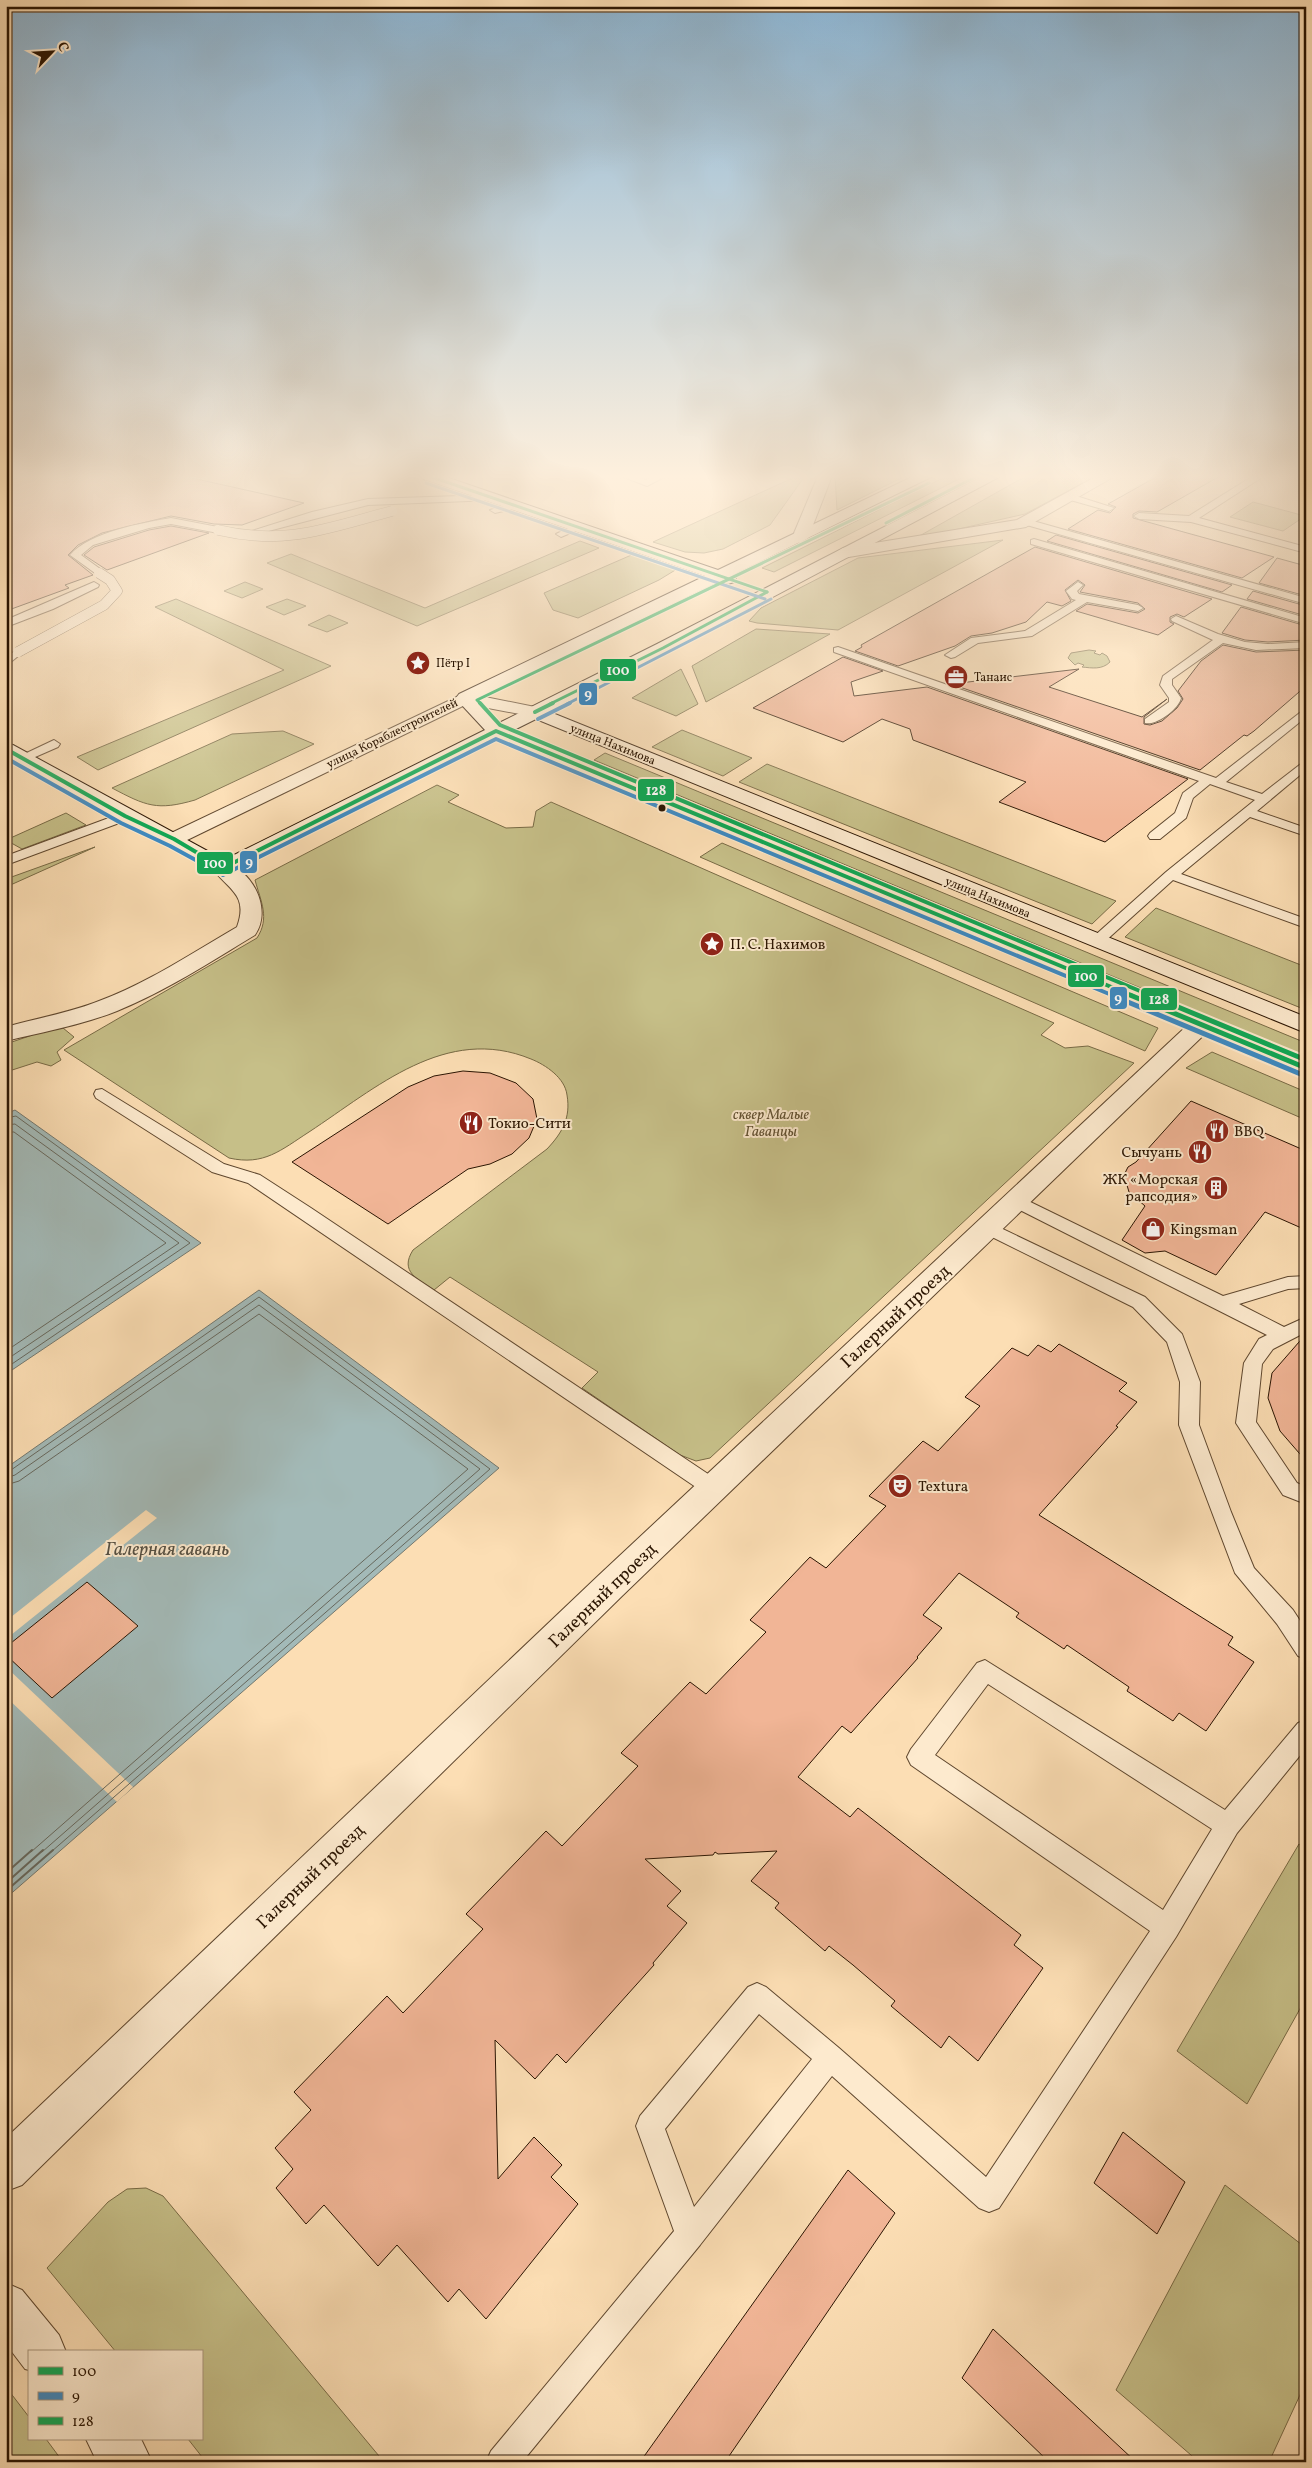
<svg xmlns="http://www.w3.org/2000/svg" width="1312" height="2468" viewBox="0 0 1312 2468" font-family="Vollkorn,serif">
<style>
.green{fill:#c6bf88;stroke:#786a45}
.water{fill:#a3bab8;stroke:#73786f}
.pier{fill:#fcdeb4}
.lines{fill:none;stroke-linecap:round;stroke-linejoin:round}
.shore-far1{stroke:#67685d;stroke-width:1}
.shore{stroke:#67685d;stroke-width:2}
.building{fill:#f1b596;stroke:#2b1502}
.lane-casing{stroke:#5f472e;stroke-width:2}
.street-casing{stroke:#5f472e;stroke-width:2}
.secondary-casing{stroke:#2b1502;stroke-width:2}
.lane{fill:#fdeace;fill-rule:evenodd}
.street{fill:#fdeace;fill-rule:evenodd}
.secondary{fill:#fdeace;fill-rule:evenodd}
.lane-bridge-casing{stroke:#5f472e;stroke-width:11;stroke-linecap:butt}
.lane-bridge{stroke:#fdeace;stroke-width:10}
.bus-1-far2-casing{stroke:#fdeace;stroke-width:5}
.bus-1-far1-casing{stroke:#fdeace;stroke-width:6}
.bus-1-casing{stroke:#fdeace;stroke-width:9}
.bus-2-far2-casing{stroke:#fdeace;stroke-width:5}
.bus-2-far1-casing{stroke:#fdeace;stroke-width:6}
.bus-2-casing{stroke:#fdeace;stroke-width:9}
.bus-3-far2-casing{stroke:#fdeace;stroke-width:5}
.bus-3-far1-casing{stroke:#fdeace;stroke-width:6}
.bus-3-casing{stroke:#fdeace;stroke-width:9}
.bus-1-far2{stroke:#10a855;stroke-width:3}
.bus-1-far1{stroke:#10a855;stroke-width:4}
.bus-1{stroke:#10a855;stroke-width:5}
.bus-2-far2{stroke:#3d8ac2;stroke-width:3}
.bus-2-far1{stroke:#3d8ac2;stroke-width:4}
.bus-2{stroke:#3d8ac2;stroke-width:5}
.bus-3-far2{stroke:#10a855;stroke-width:3}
.bus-3-far1{stroke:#10a855;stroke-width:4}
.bus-3{stroke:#10a855;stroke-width:5}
.bus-dot{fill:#2b1502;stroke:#fdeace;stroke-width:2}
.labels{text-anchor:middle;stroke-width:4;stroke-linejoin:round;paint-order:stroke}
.far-poi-label{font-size:12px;fill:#2b1502;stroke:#fdeace;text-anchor:start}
.far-street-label{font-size:12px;fill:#2b1502;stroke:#fdeace}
.poi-label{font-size:15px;fill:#2b1502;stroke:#fdeace;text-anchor:start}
.park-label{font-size:15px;font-style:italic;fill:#615031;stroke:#fdeace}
.near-street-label{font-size:18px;fill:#2b1502;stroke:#fdeace}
.near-water-label{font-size:19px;font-style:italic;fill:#554f42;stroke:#fdeace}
.line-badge{stroke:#fdeace;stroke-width:2}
.badge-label{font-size:14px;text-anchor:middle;font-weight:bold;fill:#fff}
</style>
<rect width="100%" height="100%" fill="#fcdeb4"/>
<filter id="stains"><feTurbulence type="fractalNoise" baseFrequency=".004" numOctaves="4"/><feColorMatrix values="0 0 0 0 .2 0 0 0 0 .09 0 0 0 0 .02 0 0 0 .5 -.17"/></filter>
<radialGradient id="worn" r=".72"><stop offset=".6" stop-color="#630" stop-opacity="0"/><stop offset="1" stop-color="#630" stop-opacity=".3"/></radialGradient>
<g class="green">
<path d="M797,476h8l-35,49 -47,24 -19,4 -19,-1 -32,-10z"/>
<path d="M835,476h70l-68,34z"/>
<path d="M947,476h18l-191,96 -12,-4z"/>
<path d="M1026,476h70l-71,38 -111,25z"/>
<path d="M1253,502l52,14 -22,15 -53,-14z"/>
<path d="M1003,540l-165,90 -81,-7 -8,-2 12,-13 97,-50z"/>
<path d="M580,541l19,7 -182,78 -150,-63 24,-9 134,54z"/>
<path d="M636,553l41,16 -18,11 -81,38 -25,-8 -9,-17z"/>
<path d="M245,582l18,7 -21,9 -18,-7z"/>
<path d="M176,599l155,67 -233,104 -21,-13 207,-87 -129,-63z"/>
<path d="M287,599l19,7 -22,9 -18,-8z"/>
<path d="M329,615l19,8 -21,9 -19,-7z"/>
<path d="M756,629l74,5 -124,68 -14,-36z"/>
<path d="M1089,650l7,1 -2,2 6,2 2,-2 5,3 3,6c-8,8 -18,6 -28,5l2,-2 -6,-2 -3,2 -7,-7 3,-5z"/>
<path d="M681,669l17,35 -22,12 -44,-18z"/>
<path d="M682,730l70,28 -29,18 -71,-29z"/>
<path d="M283,731l31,13 -119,56c-38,11 -49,6 -83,-12l120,-54z"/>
<path d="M605,753l701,290v14l-712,-297z"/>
<path d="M767,764l349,137 -24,23 -353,-142z"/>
<path d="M437,785l22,10 -11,7 58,26 27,-1 3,-16 15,-9 503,221 -13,12 24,13 23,-2 46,17 -424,395 -14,3 -16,-6 -98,-67 16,-16 -148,-95 -16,13c-16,-11 -35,-18 -21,-40l134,-101c15,-16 24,-31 20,-54 -2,-17 -21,-30 -36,-36 -85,-35 -155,29 -222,73 -28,18 -45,34 -80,26l-165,-108 193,-112c13,-20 4,-36 -2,-58z"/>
<path d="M66,813l20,12 -64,24 -16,-9z"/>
<path d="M722,843l436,185 -13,23 -445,-194z"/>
<path d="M95,847l-89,40v-8z"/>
<path d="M1156,908l150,59v43l-181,-73z"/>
<path d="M63,1028l11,9 -17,15 4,8 -10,6 -14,-4 -31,10v-28l41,-14z"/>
<path d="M1212,1052l94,40v28l-120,-52z"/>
<path d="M1299,1844l7,5v149l-59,106 -70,-53z"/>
<path d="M1225,2185l81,63v134l-37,80h-70l-83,-72z"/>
<path d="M146,2188l17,8 221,266h-178l-18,-23h13v-87h-85l-69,-84 61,-66 19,-13z"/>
<path d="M6,2387l23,30v22h17l17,23h-52l-5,-7z"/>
</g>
<g class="water">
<path d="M15,1110l186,133 -195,131v-260z"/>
<path d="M259,1290l240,178 -493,430v-430z"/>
</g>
<g class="pier">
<path d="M146,1510l11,8 -151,121v-18z"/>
<path d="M6,1667l127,120 -16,15 -111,-105z"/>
</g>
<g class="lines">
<g class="shore-far1">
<path d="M6,1118l10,-2 174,127 -184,125"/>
<path d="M6,1125l9,-1 164,119 -173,117"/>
<path d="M6,1132h8l152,111 -160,108"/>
<path d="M6,1471l5,-1 248,-173 231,172 -439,383"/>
<path d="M6,1478l9,-3 244,-170 221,164 -438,383"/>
<path d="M6,1485l13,-4 240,-167 209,155 -437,383"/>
</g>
<g class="shore">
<path d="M6,1873l26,-23"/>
<path d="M6,1883l37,-33"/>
<path d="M6,1891l47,-41"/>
</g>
</g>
<g class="building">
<path d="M6,476h177l121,27 -62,22 -28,-1 -43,-8 -69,17 -24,12 -10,10 25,20 -28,10 4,3 -63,23z"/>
<path d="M1158,476h62l-63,36 -18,-1 -6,3v4l141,39 -32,21 -174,-49 30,-19 12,3 6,-6 -8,-3z"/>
<path d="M171,526l38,7 -102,37 -23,-15 10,-8 55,-17z"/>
<path d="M1056,535l176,50 -10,7 -175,-51z"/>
<path d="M1035,547l177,52 -28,18 -7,-3 -7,3v5l4,2 -16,11 -82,-24 11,-7 51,9 7,-4 -7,-6 -58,-11 5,-7 -7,-5 -13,10 6,11 -9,5 -15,-4 -21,20 -34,11 -21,3 -16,10 -57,20 -43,-15 7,-4 -1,-2z"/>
<path d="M1277,558l29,8v30l-47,-13z"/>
<path d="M1253,591l53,15v10l-59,-17z"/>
<path d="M1241,607l65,19v14l-38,2 -23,-2 -23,-7z"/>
<path d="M1223,645l33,7 50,-2v36l-52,45 -7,5 -3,-1 -44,35 -249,-86 128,-15 -30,18 93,30 25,-18 -23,18v7l6,1 12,-4 15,-13 6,-9 -5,-8 23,-30z"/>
<path d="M843,657l40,14 -32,11 3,14 73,-9 261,92 -83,63 -106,-40 27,-20 -113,-42 -3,-11 -28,-10 -39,23 -90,-34z"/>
<path d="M463,1071l27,2 26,10 17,16 4,20 -8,19 -17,16 -22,10 -22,5 -80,55 -96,-62 116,-75 26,-11z"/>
<path d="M1191,1101l115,50v79l-41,-18 -49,63 -51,-24 -20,2 -23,-13 23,-34 -16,-14 -5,-17 4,-8 8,-5z"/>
<path d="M1306,1334v127l-26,-30 -12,-33 4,-25z"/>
<path d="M1059,1344l68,39 -8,8 18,11 -21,24 2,1 -79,88 194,122 -5,8 26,17 -48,69 -27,-18 -6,8 -46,-30 2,-4 -62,-42 -3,4 -48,-32 3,-4 -60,-40 -36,42 19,13 -25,29 1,1 -67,75 -9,-7 -44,51 52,40 8,-9 163,127 -7,10 29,23 -65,93 -29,-25 -8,12 -50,-42 4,-5 -42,-36 -24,-19 -4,5 -50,-43 4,-5 -28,-22 26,-30 -59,3 -3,-2 -2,3 -68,4 36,32 -14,15 20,17 -34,40 1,2 -88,98 -9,-9 -22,25 -40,-39 3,139 36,-42 28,28 -11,12 27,27 -92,115 -27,-30 -11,13 -51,-57 -19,21 -54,-61 -18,19 -30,-36 17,-19 -18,-21 36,-38 -17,-18 93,-96 16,17 80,-84 -17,-15 80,-83 16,15 76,-80 -17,-13 69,-71 16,12 60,-62 -16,-12 60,-63 16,11 60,-62 -17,-10 54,-55 15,10 42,-45 -15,-9 47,-49 16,8 10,-11 13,7z"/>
<path d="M87,1582l51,44 -86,72 -46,-43v-8z"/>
<path d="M1123,2132l62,50 -28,52 -63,-51z"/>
<path d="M848,2170l47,43 -170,249h-85z"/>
<path d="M993,2329l143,133h-87l-87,-84z"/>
</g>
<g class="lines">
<g class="lane-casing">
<g id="lane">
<path d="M621,476h14l11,4 8,-4h12l-19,10z"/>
<path d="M1253,476h11l-65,42 107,29v6l-115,-31 -52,-3 -5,-3 5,-3 50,3z"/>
<path d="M491,495l3,1v4l-126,5 -111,29 -5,-3 60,-19 56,-13z"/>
<path d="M1067,495h6l41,13 -5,3 -42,-12z"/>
<path d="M514,503l5,3 -2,2 -22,5 -5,-3z"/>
<path d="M171,518l47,9 5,3 -5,3 -47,-9 -22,4 -56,17 -12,10 22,16 1,2 -5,3 -29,-21c20,-23 72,-32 101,-37z"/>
<path d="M1026,519l280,79v6l-283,-80 -2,-2z"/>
<path d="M577,524l5,3 -2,2 -19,8 -5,-3z"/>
<path d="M1034,539l272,79v6l-275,-80v-4z"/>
<path d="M94,582l5,3 -1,2 -45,22 -47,18v-7z"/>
<path d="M1078,582l5,3 -6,6 2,3 59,11 5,3 -5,3 -51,-9 -55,34 -54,7 -23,14 -4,1 -6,-3 26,-17 54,-7 51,-31 -4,-1 -6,-8z"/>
<path d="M1176,616l42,18 27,8 23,2 38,-2v6l-50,2 -33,-7 -51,36v6l9,13c-2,11 -25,28 -36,25v-4l24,-17v-4l-9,-13 3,-9 50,-36 -41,-19 -1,-2z"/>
<path d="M838,647l378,131 90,-70v9l-80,65 36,12 44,-34v10l-49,41 49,17v8l-56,-19 -69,57 125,45v9l-133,-48 -71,64h-10l-2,-3 2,-3 74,-66 89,-72 -45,-16 -17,14 -7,20 -26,21h-10l-2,-3 2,-3 25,-20 8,-20 16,-12 -365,-129v-4z"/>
<path d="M18,649l5,3 -17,14v-9z"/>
<path d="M54,740l6,4 -2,3 -32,14 -4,1 -6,-4z"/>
<path d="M125,812l6,4 -1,3 -124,46v-9z"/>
<path d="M102,1089l122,75 36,11 51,33 409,274 3,6 -3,6 -7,2 -7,-2 -458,-311 -36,-11 -116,-74 -2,-4 2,-4z"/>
<path d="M1016,1195l207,101 65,-19 18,-1v12l-18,1 -49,15 45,23 22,-10v15l-33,17 -11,15 -6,58 41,61 9,4v17l-23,-9 -47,-72 8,-60 15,-24 8,-4 -257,-130 -3,-4 3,-4z"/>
<path d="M988,1222l157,75 37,37 18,48 -1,43 32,87 23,56 39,42 13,20v29l-8,-3 -21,-32 -42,-51 -56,-148 1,-43 -13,-40 -34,-35 -151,-75 -3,-4 3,-4z"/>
<path d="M985,1660l240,150 73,-87 8,-3v28l-69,85 -61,104 -177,271 -10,4 -10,-4 -147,-132 -132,169 -178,217h-36l5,-11 183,-220 -38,-105 4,-10 108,-129 9,-4 9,4 73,61 147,129 164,-246 -239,-166 -4,-8 4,-8 66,-86zM988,1684l224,145 -49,81 -228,-155zM759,2014l53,45 -118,148 -29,-78z"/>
</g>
</g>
<g class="street-casing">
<g id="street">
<path d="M818,476h14l-24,62 -8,5 -5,-2 -3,-3z"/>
<path d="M1097,476h18l-89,51 -183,31 -8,-5 8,-5 174,-28z"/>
<path d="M465,693l70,14 6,1 3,4 -3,4 -6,1 -68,-13 -286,139 -7,2 -7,-2 -3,-4 3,-4z"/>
<path d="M223,862c29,7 50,47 32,73 -45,27 -89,56 -138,76 -35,14 -74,21 -111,30v-14c31,-9 63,-14 93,-26 49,-18 93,-48 138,-74 12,-33 -9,-37 -25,-59l4,-4z"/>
<path d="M1201,1018l8,2 4,5 -4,5 -587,566 -600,589 -16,6v-53l592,-562 595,-556z"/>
<path d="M6,2283l16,7 37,45 7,17h-37v18l-4,-1 -19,-25z"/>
<path d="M86,2439h55l11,23h-55z"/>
</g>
</g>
<g class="secondary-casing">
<path id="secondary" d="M421,476h22l275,94 196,-94h19l-200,99 3,4 -2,3 -6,2 -8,-3 -244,118 23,24 158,-79 326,-168h18l-332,176 -119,60 756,305v16l-770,-314 -24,12 794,328v17l-809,-338 -274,136 -7,-2 -49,-29 -49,-23 -112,-63v-14l7,2 211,115 261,-130 -26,-28 -3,-4 3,-4 246,-118 -282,-97z"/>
</g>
<use href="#lane" class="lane"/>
<use href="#street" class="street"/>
<use href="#secondary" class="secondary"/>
<g class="lane-bridge-casing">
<g id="lane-bridge">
<path d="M218,530c68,16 110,-2 174,-19"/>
<path d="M18,652l86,-47 13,-14 -7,-11 -11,-7"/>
</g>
</g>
<use href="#lane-bridge" class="lane-bridge"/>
<g class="bus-1-far2-casing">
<g id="bus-1-far2">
<path d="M429,476l338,116"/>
<path d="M550,704l113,-56 104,-56"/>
</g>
</g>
<g class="bus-1-far1-casing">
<g id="bus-1-far1">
<path d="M535,712l18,-9"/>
<path d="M6,749l119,67 49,23 49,29 273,-137 637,265"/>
</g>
</g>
<g class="bus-1-casing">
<path id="bus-1" d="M1130,995l176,73"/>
</g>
<g class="bus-2-far2-casing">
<g id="bus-2-far2">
<path d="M426,483l339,116"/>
<path d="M567,704l204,-105"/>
</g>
</g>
<g class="bus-2-far1-casing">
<g id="bus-2-far1">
<path d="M538,719l32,-16"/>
<path d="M6,758l115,65 49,23 53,29 273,-136 618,257"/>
</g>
</g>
<g class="bus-2-casing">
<path id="bus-2" d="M1111,995l192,80"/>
</g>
<g class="bus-3-far2-casing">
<g id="bus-3-far2">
<path d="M886,523l91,-47"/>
<path d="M481,704l-4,-4 452,-217"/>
</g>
</g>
<g class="bus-3-far1-casing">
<path id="bus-3-far1" d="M480,703l20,22 652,271"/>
</g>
<g class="bus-3-casing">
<path id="bus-3" d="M1149,995l157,65"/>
</g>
<use href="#bus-1-far2" class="bus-1-far2"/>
<use href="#bus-1-far1" class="bus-1-far1"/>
<use href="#bus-1" class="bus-1"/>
<use href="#bus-2-far2" class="bus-2-far2"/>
<use href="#bus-2-far1" class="bus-2-far1"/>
<use href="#bus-2" class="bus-2"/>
<use href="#bus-3-far2" class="bus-3-far2"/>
<use href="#bus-3-far1" class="bus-3-far1"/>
<use href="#bus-3" class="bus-3"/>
</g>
<linearGradient id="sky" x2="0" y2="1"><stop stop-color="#8cb6d5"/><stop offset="0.58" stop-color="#fef0dd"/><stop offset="1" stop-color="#fef0dd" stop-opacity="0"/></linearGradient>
<rect width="1312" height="822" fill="url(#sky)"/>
<defs>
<g id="sight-disc" transform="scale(1.25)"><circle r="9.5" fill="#8f2418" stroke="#fdeace"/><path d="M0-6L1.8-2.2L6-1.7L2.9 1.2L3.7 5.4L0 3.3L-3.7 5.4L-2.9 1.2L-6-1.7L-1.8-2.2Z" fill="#fff"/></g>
<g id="office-disc" transform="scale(1.25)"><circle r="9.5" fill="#8f2418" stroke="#fdeace"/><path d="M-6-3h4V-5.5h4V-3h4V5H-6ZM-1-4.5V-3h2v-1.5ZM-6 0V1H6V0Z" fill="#fff"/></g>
<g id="restaurant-disc" transform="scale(1.25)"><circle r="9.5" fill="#8f2418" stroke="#fdeace"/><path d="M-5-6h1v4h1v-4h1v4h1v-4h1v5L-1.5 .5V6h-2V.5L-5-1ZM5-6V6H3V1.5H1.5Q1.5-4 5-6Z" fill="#fff"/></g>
<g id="building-disc" transform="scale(1.25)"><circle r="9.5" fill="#8f2418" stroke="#fdeace"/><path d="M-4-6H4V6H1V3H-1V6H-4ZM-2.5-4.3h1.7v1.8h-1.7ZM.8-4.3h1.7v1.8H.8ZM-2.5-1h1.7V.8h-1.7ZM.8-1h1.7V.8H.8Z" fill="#fff"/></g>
<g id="shop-disc" transform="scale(1.25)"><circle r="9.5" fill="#8f2418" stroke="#fdeace"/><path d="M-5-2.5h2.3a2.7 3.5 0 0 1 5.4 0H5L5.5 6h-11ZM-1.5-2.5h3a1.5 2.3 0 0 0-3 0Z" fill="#fff"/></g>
<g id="theatre-disc" transform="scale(1.25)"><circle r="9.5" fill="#8f2418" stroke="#fdeace"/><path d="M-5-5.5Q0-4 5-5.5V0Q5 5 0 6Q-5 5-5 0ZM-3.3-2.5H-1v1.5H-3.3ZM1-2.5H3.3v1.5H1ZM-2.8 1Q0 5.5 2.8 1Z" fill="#fff"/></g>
</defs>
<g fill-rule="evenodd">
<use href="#sight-disc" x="418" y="663"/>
<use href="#office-disc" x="956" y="677"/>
<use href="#sight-disc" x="712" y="944"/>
<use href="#restaurant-disc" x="471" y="1123"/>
<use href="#restaurant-disc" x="1217" y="1131"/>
<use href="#restaurant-disc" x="1200" y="1152"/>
<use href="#building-disc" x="1216" y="1188"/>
<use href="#shop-disc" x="1153" y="1229"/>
<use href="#theatre-disc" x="900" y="1486"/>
</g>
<circle class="bus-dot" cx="662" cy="808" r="4.5"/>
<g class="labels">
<g class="far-poi-label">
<text x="436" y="667">Пётр I</text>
<text x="974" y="681">Танаис</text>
</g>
<g class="far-street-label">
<text transform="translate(392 733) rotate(-26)" y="4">улица Кораблестроителей</text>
<text transform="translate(613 744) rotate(22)" y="4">улица Нахимова</text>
<text transform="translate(988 897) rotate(22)" y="4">улица Нахимова</text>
</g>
<g class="poi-label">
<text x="730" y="949">П. С. Нахимов</text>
<text x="488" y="1128">Токио-Сити</text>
<text x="1234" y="1136">BBQ</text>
<text x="1182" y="1157" text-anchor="end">Сычуань</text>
<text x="1198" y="1184" text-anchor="end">ЖК «Морская<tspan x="1198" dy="17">рапсодия»</tspan></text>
<text x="1170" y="1234">Kingsman</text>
<text x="918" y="1491">Textura</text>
</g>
<g class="park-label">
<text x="771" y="1119">сквер Малые<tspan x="771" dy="17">Гаванцы</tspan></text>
</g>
<g class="near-street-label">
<text transform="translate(895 1316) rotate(-43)" y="6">Галерный проезд</text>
<text transform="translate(602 1595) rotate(-44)" y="6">Галерный проезд</text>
<text transform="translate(310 1876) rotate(-44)" y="6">Галерный проезд</text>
</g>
<g class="near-water-label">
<text x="167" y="1555">Галерная гавань</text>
</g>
</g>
<g class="line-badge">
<rect x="599" y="658" width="38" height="24" rx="5" fill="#10a855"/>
<rect x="578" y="682" width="20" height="24" rx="5" fill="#3d8ac2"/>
<rect x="637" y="778" width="38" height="24" rx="5" fill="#10a855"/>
<rect x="239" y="850" width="19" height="24" rx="5" fill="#3d8ac2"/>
<rect x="196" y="851" width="38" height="24" rx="5" fill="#10a855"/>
<rect x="1067" y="964" width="38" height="24" rx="5" fill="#10a855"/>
<rect x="1109" y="986" width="19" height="24" rx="5" fill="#3d8ac2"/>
<rect x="1140" y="987" width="38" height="24" rx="5" fill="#10a855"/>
</g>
<g class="badge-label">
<text x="618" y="675">100</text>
<text x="588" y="699">9</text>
<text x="656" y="795">128</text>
<text x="249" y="867">9</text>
<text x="215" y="868">100</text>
<text x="1086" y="981">100</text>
<text x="1118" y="1003">9</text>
<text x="1159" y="1004">128</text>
</g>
<rect width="1312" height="2468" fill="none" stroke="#fcdeb4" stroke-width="25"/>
<rect x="8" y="8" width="1297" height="2453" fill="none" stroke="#2b1502" stroke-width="2.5"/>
<rect x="12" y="12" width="1287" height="2443" fill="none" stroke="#2b1502"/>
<rect x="28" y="2350" width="175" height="90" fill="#fdeace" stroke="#a9957c"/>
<rect x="38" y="2367" width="25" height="8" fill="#10a855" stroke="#a9957c"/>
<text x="72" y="2376" font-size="15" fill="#2b1502">100</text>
<rect x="38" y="2392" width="25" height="8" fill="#3d8ac2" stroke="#a9957c"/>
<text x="72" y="2400" font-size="15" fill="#2b1502">9</text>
<rect x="38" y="2417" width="25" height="8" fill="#10a855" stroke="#a9957c"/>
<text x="72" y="2426" font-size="15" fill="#2b1502">128</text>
<g transform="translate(52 52) rotate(65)" stroke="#fdeace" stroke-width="4" paint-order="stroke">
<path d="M0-4L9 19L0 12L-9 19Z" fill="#2b1502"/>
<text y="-8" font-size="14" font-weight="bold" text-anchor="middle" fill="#2b1502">С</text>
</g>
<rect width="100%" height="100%" filter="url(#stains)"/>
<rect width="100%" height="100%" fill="url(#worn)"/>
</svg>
